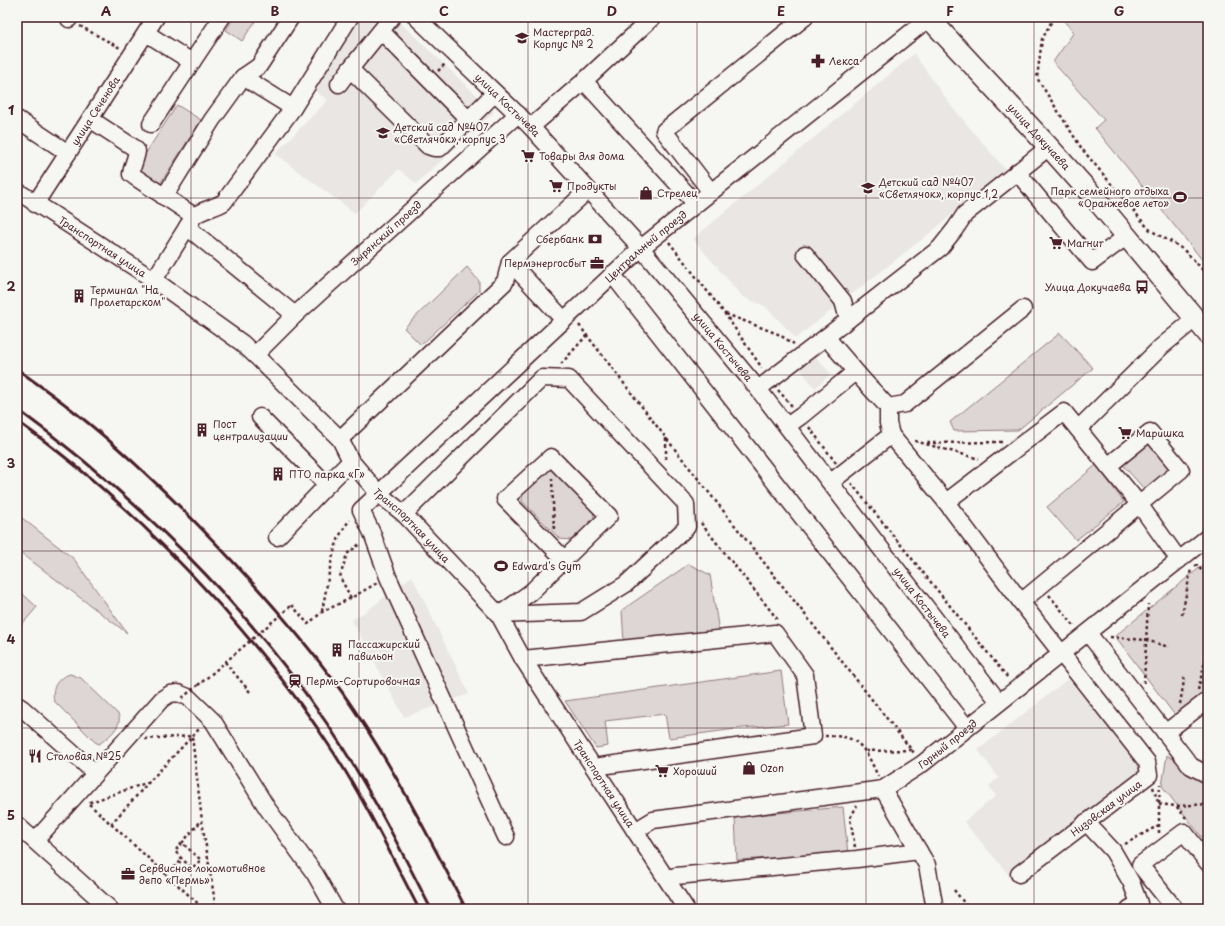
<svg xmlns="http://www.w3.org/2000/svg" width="1225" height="926" viewBox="0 0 1225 926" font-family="'Playpen Sans',sans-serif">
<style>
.built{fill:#e9e6e3}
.green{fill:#ddd6d5;stroke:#947a80}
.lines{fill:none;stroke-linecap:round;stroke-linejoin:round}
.minor-casing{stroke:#4a1f2b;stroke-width:19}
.major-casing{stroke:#4a1f2b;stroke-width:23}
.path{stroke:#4a1f2b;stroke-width:2.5;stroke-dasharray:3 3;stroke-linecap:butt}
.minor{stroke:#f6f6f2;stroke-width:16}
.major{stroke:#f6f6f2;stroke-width:20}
.rail{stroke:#4a1f2b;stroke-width:3}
.path-bridge{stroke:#4a1f2b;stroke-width:2.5;stroke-dasharray:3 3;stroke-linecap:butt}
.grid{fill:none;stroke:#4a1f2b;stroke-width:1;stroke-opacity:0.55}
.labels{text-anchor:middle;stroke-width:4;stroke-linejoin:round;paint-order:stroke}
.poi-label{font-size:10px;fill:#4a1f2b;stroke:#f6f6f2;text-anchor:start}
.street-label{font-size:10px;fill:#4a1f2b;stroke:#f6f6f2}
.neatline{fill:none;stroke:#4a1f2b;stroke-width:1.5}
.grid-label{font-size:13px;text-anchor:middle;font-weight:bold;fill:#4a1f2b}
</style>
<rect width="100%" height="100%" fill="#f6f6f2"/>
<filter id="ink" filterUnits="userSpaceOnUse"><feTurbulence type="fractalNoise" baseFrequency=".025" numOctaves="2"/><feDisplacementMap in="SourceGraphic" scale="8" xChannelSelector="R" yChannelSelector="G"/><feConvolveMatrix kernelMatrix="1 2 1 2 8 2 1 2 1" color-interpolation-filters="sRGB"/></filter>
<g filter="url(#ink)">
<g class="built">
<path d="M358,17h34l17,14 85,81 -78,72 -17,-15 -44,44 -80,-59 53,-54 -17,-12z"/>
<path d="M914,54l38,53 53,62 -69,59 -140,110 -31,-32 -22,-9 -50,-58z"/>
<path d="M812,353l19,21 -16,14 -18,-23z"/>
<path d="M412,576l57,118 -65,23 -52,-97 16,-10z"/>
<path d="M1068,679l79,94 -136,104 -47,-55 32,-26 -7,-10 10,-8 -21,-28z"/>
</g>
<g class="green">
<path d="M234,17h24l-16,24 -16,-11z"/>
<path d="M1060,17h148v250l-113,-139 9,-8 -51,-58 21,-30z"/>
<path d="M177,105l24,15 -41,64 -24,-16z"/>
<path d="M467,267l12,14v10l-58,54 -17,-17z"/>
<path d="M1060,333l33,35 -75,62 -64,1 -4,-9z"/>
<path d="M1150,441l24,27 -28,23 -24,-27z"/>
<path d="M1096,465l28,37 -48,38 -29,-33z"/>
<path d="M557,469l36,35 1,16 -23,20 -11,-1 -38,-38 1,-10 22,-21z"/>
<path d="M17,514l57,45 53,74 -110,-83z"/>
<path d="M1208,561v132l-31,25 -62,-82z"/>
<path d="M689,564l21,11 9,57 -95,11 -2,-33z"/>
<path d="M17,589l20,18 -20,23z"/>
<path d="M781,671l7,53 -45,4 -74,10 -4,-24 -60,7 3,25 -12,2 -31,-47z"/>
<path d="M70,674l11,4 37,36c6,11 -10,24 -19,30l-4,-2 -41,-41c-3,-13 3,-23 16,-27z"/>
<path d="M1167,755l41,27v63l-46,-59z"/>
<path d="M843,807l5,47 -111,6 -2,-43z"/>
</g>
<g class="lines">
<g class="minor-casing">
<g id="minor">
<path d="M392,17l-42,52 78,77 6,2h6l55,-55"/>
<path id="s1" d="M416,17l115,110 110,121 117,141 241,313"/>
<path d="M69,19l1,-2"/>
<path d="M381,31l87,88"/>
<path d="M146,33l46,29 30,-45"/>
<path d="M243,77l16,-11 32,-49"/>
<path d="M584,81l112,123"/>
<path d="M339,84l11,-15"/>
<path d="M17,119l51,34"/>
<path d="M90,119l43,28 4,4c-1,8 -5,15 -6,23l4,3 59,39 -40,64"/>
<path d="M151,124l41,-62"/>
<path d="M531,127l53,-46 69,-64"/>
<path d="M1017,172l75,90 35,-26"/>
<path id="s2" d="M17,191l137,89 88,63 13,12 85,84 11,22 28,33 25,20 95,101 24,44 163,250"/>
<path d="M711,192l-47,-61 141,-114"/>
<path d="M164,197l48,-77 31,-43 50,31 57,-91"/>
<path id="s3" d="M35,204l121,-187"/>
<path d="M194,216c9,-7 21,-8 30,-14l69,-94"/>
<path d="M187,227l108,88"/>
<path d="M805,254l38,47 5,19"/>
<path d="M612,274l355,454"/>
<path d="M564,320l-54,-58 78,-72"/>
<path d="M826,337l37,43 25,27v16l3,12 55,67 75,100 126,160 2,13 -130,99"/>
<path id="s4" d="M255,355l40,-40 223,-201"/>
<path d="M758,389l68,-52 114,-89 15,-19 10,-15 84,-67"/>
<path d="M888,407l17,-3 118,-95"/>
<path d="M260,417l67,68 24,-24"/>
<path d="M787,426l14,-10 54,-44"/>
<path d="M1078,429l83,-82 35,-29"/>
<path d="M340,439l165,-157 5,-20"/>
<path d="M831,482l60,-47"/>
<path d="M946,502l118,-90 75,92 40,56"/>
<path d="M404,514l138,-136 27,1 117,125 1,23 -61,57 -45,28 -82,3"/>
<path d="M277,537l50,-52"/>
<path d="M1021,602l160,-132 -31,-38 -42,34"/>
<path d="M499,615l32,-23 78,-76 -58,-59 -46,42 59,60"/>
<path d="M1088,633l103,133 17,9"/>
<path d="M523,659l252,-26 30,42 8,61 -219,31"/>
<path d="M17,705l6,4 72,64"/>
<path d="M1165,733l43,-33"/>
<path d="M883,789l44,76 8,44"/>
<path d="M1086,822l27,29 18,31 8,21 -10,6"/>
<path d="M17,825l93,84"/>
<path id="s5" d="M635,831l18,-11 230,-31 39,-25 286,-227"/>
<path id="s6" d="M506,837l-118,-260 -16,-44 -11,-23 280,-262 288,-230"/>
<path d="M35,841l127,-142 8,-5 8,-1 10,4 25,24 54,87 48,66 20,35"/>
<path d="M666,878l10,-2 181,-17 62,-8"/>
<path d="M1175,909l-35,-44 44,-33 24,31"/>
</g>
</g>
<g class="major-casing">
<g id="major">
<path id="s7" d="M928,17l121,130 50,56 109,131"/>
</g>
</g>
<g class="path">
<path d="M1054,17l-12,22 -5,39 45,71 66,79c10,8 20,11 30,18 12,8 21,20 30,30"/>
<path d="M80,26l40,22"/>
<path d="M438,71l8,-8"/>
<path d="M669,242l56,72 37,54"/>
<path d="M726,314l52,20 16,10"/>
<path d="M579,325l87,113 248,315"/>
<path d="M561,364l26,-29"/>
<path d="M778,390l14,16"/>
<path d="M809,427l27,36"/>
<path d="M666,438v23"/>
<path d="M915,441l64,18"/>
<path d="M927,443l75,-1"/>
<path d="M552,478l2,51"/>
<path d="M851,483l157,195"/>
<path d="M701,523l77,97"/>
<path d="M1195,566l2,-1 11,13"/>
<path d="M1049,595l26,32"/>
<path d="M351,598l-11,-21 7,-23 14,-11"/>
<path d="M292,605l16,19 14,-12 29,-14 26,-15"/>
<path d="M322,611c6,-27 9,-71 28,-91"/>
<path d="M1182,615l9,-46"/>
<path d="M1110,637l36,3 23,7"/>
<path d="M225,662l25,30"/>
<path d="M1144,683l4,-79"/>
<path d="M198,685l4,-3"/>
<path d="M1198,690l10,-41"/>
<path d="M1180,704l5,-29"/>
<path d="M825,736c6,0 13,0 19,1 20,4 26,23 34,39"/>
<path d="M145,739l47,-3 10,85 14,88"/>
<path d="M866,751l45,-1"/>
<path d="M149,782l-61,21 116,106"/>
<path d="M1153,787l5,15"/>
<path d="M1159,804l17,2 10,12"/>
<path d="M1177,806l31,-2"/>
<path d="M111,824l38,-42 51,-54"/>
<path d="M1159,833v-29l1,-20"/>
<path d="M182,843l19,-22"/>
<path d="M1125,844l34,-19"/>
<path d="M855,847l-5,-29 7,-12"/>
<path d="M163,872l14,-6 5,-7 -7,-8 7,-8 19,17 -9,8 -10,-9"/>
<path d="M954,890l15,19"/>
</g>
<use href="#minor" class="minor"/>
<use href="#major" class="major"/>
<g class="rail">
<path d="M17,369c20,15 41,29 60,45 58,46 110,98 160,152 37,40 73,82 105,126 48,68 86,143 124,217"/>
<path d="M17,409c118,86 228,195 311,316 39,58 71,121 103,184"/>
<path d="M17,421c74,52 141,116 202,183 37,42 74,87 105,134 37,54 65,113 95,171"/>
</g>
<g class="path-bridge">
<path d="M202,682l90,-77"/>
<path d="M182,698l16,-13"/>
</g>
</g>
</g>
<path class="grid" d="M191,17v892M359,17v892M528,17v892M697,17v892M866,17v892M1034,17v892M17,198h1191M17,375h1191M17,551h1191M17,728h1191"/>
<defs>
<g id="school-bare" transform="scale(1.08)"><path d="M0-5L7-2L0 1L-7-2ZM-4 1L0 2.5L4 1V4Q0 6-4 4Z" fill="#4a1f2b" stroke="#f6f6f2" stroke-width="2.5" paint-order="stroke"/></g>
<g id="pharmacy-bare" transform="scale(1.08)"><path d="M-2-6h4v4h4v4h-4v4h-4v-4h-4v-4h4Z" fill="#4a1f2b" stroke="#f6f6f2" stroke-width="2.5" paint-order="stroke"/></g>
<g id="supermarket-bare" transform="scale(1.08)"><path d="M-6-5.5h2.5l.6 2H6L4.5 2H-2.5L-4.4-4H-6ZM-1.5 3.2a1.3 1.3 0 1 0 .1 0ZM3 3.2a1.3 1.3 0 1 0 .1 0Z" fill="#4a1f2b" stroke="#f6f6f2" stroke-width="2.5" paint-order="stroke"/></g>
<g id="shop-bare" transform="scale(1.08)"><path d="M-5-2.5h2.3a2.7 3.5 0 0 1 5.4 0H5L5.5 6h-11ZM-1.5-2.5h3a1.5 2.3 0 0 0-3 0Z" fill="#4a1f2b" stroke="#f6f6f2" stroke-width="2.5" paint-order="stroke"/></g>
<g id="stadium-bare" transform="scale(1.08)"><path d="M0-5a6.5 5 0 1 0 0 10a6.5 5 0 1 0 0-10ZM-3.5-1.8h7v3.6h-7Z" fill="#4a1f2b" stroke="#f6f6f2" stroke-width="2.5" paint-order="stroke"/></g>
<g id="bank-bare" transform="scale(1.08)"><path d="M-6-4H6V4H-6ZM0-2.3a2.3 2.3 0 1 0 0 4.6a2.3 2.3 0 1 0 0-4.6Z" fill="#4a1f2b" stroke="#f6f6f2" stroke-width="2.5" paint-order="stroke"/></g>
<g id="office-bare" transform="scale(1.08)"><path d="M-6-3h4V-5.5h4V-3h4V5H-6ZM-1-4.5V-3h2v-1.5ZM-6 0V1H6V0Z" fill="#4a1f2b" stroke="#f6f6f2" stroke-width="2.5" paint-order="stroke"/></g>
<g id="bus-bare" transform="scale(1.08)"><path d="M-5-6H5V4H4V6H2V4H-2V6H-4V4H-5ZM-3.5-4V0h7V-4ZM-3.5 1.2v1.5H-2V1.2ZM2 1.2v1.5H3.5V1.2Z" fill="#4a1f2b" stroke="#f6f6f2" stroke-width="2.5" paint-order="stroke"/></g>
<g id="building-bare" transform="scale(1.08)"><path d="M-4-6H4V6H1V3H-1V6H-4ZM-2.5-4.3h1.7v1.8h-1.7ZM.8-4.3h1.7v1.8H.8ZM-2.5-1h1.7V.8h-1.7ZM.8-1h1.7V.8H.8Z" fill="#4a1f2b" stroke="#f6f6f2" stroke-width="2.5" paint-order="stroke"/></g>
<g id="station-bare" transform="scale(1.08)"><path d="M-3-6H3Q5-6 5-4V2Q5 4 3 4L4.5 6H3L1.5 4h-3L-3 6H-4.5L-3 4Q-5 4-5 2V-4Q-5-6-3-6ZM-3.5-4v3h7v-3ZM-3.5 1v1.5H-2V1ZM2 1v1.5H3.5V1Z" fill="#4a1f2b" stroke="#f6f6f2" stroke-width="2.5" paint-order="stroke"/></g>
<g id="restaurant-bare" transform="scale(1.08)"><path d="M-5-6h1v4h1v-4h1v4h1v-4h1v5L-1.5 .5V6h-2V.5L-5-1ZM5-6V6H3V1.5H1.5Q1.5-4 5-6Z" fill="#4a1f2b" stroke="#f6f6f2" stroke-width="2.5" paint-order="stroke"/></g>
</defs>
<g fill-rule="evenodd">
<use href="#school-bare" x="522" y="38"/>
<use href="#pharmacy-bare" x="818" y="61"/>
<use href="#school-bare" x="383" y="133"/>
<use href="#supermarket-bare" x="528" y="156"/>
<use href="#supermarket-bare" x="556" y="186"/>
<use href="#school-bare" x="868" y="188"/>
<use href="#shop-bare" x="646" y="193"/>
<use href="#stadium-bare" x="1180" y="197"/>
<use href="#bank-bare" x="595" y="239"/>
<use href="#supermarket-bare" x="1056" y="243"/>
<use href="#office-bare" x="597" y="263"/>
<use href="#bus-bare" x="1142" y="287"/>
<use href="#building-bare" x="79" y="296"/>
<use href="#building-bare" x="202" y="430"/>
<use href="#supermarket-bare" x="1125" y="433"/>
<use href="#building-bare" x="278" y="474"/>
<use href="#stadium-bare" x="501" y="566"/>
<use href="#building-bare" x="337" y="650"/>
<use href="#station-bare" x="295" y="681"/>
<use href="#restaurant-bare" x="35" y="756"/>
<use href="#shop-bare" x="749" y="768"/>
<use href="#supermarket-bare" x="662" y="771"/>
<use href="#office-bare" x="128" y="874"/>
</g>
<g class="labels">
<g class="poi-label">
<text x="533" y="36">Мастерград.<tspan x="533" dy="12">Корпус № 2</tspan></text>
<text x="829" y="65">Лекса</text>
<text x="394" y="131">Детский сад №407<tspan x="394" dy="12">«Светлячок», корпус 3</tspan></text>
<text x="539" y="160">Товары для дома</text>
<text x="879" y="186">Детский сад №407<tspan x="879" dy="12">«Светлячок», корпус 1,2</tspan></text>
<text x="567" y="190">Продукты</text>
<text x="1169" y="195" text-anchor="end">Парк семейного отдыха<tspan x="1169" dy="12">«Оранжевое лето»</tspan></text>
<text x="657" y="197">Стрелец</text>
<text x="584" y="243" text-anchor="end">Сбербанк</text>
<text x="1067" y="247">Магнит</text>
<text x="586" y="267" text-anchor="end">Пермэнергосбыт</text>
<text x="1131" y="291" text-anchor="end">Улица Докучаева</text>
<text x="90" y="294">Терминал "На<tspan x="90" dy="12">Пролетарском"</tspan></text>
<text x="213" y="428">Пост<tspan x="213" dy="12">централизации</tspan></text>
<text x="1136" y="437">Маришка</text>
<text x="289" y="478">ПТО парка «Г»</text>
<text x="512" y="570">Edward's Gym</text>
<text x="348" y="648">Пассажирский<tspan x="348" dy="12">павильон</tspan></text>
<text x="306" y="685">Пермь-Сортировочная</text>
<text x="46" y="760">Столовая №25</text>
<text x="760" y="772">Ozon</text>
<text x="673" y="775">Хороший</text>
<text x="139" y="872">Сервисное локомотивное<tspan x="139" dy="12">депо «Пермь»</tspan></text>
</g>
<g class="street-label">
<text dy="4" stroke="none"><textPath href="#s1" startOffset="127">улица Костычева</textPath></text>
<text dy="4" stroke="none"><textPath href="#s3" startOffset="111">улица Сеченова</textPath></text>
<text dy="4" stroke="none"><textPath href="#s7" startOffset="163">улица Докучаева</textPath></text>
<text dy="4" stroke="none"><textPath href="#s4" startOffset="179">Зырянский проезд</textPath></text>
<text dy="4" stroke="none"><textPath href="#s6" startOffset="746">Центральный проезд</textPath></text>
<text dy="4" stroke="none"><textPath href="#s2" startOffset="102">Транспортная улица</textPath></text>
<text dy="4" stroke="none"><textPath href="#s1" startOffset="451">улица Костычева</textPath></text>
<text dy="4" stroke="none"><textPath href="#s2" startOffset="522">Транспортная улица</textPath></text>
<text dy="4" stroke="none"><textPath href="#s1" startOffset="775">улица Костычева</textPath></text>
<text dy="4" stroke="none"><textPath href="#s5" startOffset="332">Горный проезд</textPath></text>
<text dy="4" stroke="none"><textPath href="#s2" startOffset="846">Транспортная улица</textPath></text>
<text transform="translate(1106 808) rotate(-37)" y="4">Низовская улица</text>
</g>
</g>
<rect width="1225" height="926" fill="none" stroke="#f6f6f2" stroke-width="44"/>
<rect x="22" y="22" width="1181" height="882" class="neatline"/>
<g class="grid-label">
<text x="106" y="16">A</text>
<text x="275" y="16">B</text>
<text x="444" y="16">C</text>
<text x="612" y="16">D</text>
<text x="781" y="16">E</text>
<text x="950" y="16">F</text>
<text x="1119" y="16">G</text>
<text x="11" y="115">1</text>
<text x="11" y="291">2</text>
<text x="11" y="468">3</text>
<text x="11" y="644">4</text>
<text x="11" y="820">5</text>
</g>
</svg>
